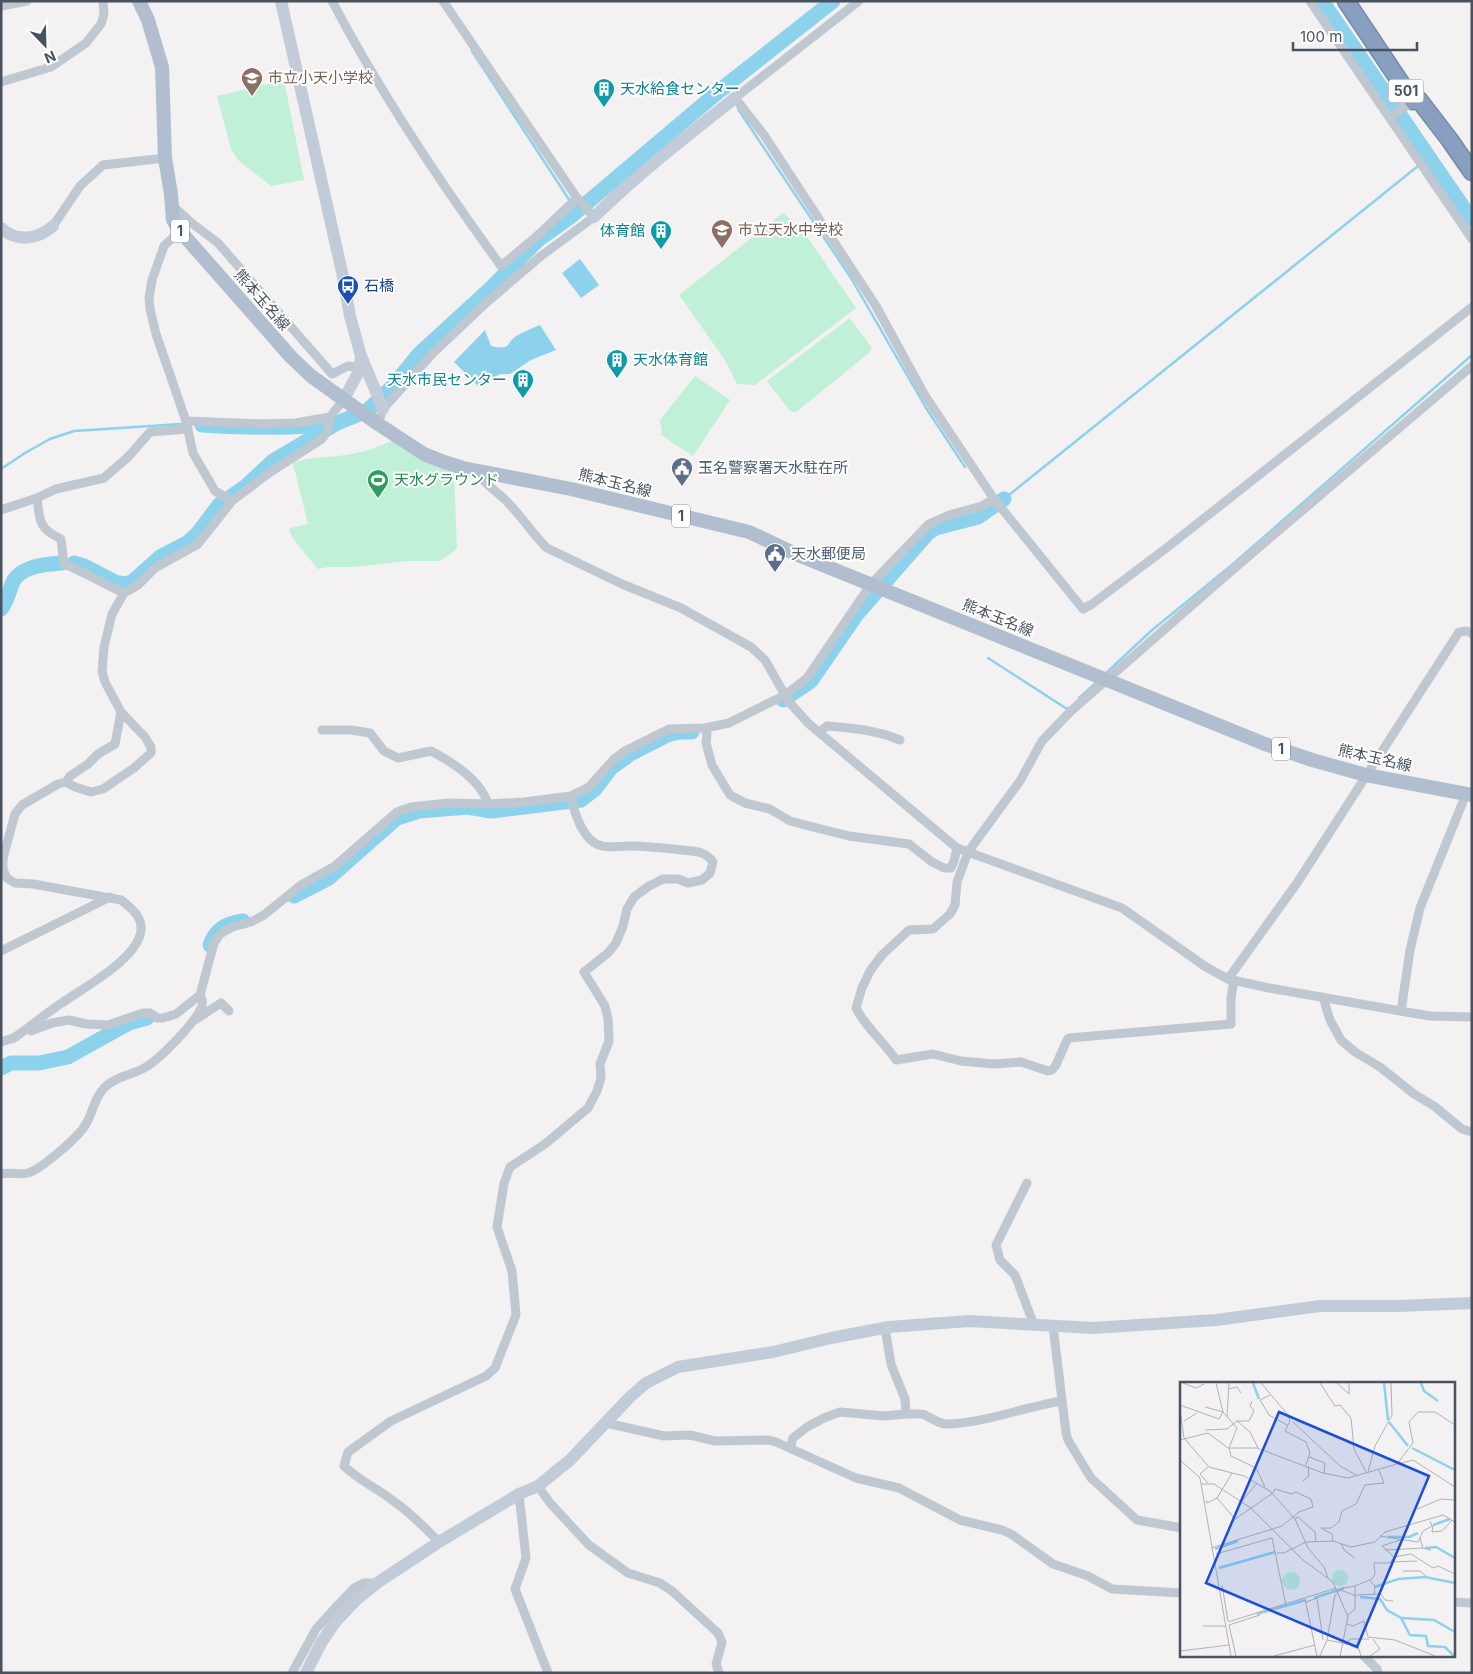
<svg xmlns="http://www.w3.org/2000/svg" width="1473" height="1674" viewBox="0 0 1473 1674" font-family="Inter,'Noto Sans JP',sans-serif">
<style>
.green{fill:#c0f0d7}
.water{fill:#8dd2ed}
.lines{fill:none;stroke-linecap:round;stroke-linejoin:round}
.stream{stroke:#8dd2ed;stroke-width:2.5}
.river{stroke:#8dd2ed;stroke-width:15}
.highway-casing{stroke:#748aab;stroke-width:19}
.street{stroke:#bfc7d0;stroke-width:9}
.secondary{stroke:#c2cbd8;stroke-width:12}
.primary{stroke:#b1bed0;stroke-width:14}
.highway{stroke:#899fc0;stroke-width:16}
.labels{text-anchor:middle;stroke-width:4;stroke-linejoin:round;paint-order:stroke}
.shield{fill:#fff;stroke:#80878f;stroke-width:1}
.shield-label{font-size:14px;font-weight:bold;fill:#49535f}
.education-label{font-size:15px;fill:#785e54;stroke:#fff;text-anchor:start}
.culture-label{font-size:15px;fill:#0d838f;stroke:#fff;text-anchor:start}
.transit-label{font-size:15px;fill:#164399;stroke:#fff;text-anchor:start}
.street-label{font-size:15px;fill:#49535f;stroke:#fff}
.service-label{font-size:15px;fill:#4e5e75;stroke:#fff;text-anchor:start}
.leisure-label{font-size:15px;fill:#27864d;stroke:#fff;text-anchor:start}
.inset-river{fill:none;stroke:#8dd2ed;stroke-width:2.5}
.inset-road{fill:none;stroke:#afb2b7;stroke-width:1}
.view{fill:#1d4ed8;fill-opacity:0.15;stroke:#1d4ed8;stroke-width:2.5}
.inset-edge{fill:none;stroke:#49535f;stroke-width:2.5}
</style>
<rect width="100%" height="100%" fill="#f3f1f1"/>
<g class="green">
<path d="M284,80l20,100 -33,6 -33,-26 -7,-11 -14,-53z"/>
<path d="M783,213l18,15 55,80 -101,77 -18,-1 -12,-24 -46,-65z"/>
<path d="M850,318l22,30 -3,5 -73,59 -6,-1 -23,-30z"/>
<path d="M695,376l35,24 -37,56 -32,-21 1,-2 -2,-13z"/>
<path d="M394,440l60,34 3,75 -17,12h-32l-54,6h-26l-10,2 -24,-29 -5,-10 2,-2 17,-4 -15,-61c18,-7 34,-5 52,-8 17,-2 33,-8 49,-15z"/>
</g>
<g class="water">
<path d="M580,259l19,26 -18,13 -19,-25z"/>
<path d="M540,325l16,25 -25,10 -21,14h-10l-21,13 -25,-25 31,-32 6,16c22,5 14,-4 27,-11 7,-4 15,-7 22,-10z"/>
</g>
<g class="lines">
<g class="stream">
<path d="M472,51l98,150"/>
<path d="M724,87l4,6"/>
<path d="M738,109l113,169 75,130 39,59"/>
<path d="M573,206l4,5"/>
<path d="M1,469l24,-16 25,-14 24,-8 107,-7"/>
<path d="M1004,499l424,-341"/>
<path d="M988,658l79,51 1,-1"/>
<path d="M1105,674l46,-43 82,-67 239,-209"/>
<path d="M1079,698l19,-17"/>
</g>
<g class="river">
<path d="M1322,1l150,219"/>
<path d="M202,425c43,3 85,4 129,-1"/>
<path d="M74,563l10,3 31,16 9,2 8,-2 28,-25 27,-14 10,-9 22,-29 26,-18 28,-26 64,-38 30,-12 25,-24 27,-33 72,-66 47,-48 31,-22 155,-131 109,-86"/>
<path d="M1,609c6,-7 8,-17 11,-25 7,-18 34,-20 50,-21"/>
<path d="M783,700l28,-19 46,-67 71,-81 8,-5 42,-11 26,-18"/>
<path d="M294,896l35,-18 68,-60 22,-7 49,-4 23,4 90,-11 14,-11 16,-21 21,-15 35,-18 12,-3h13"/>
<path d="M210,945c6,-17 16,-21 33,-24"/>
<path d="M1,1068l10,-5h28l29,-6 61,-34 18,-5"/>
</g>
<g class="highway-casing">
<path id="highway" d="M1346,1l67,100 6,-1 30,39 23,33"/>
</g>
<g class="street">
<path d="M332,1c49,93 107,180 169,265l36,-30 40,-38"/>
<path d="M859,1l-124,97 29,37 112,171 48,88 70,105 89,110 9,-5 77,-58 303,-239"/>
<path d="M1310,1l162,238"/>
<path d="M1,6l26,-5"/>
<path d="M1,82l50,-15 35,-24 15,-19 3,-10 -1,-13"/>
<path d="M1396,113l17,-12"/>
<path d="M172,205l21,19 25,19 114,131 16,-8 12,2"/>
<path d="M53,226l27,-40 23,-21 62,-7"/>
<path d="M180,231l-16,15 -12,34 -3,18 1,11 6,25 30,87 7,32 22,38 17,10 37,-28 53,-34 5,-7 3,-15 14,-18"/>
<path d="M186,421l75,3 34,-1 35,-6"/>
<path d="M378,424l5,-15 50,-56 53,-50 55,-47 53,-39 -17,-19 -134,-197"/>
<path d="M477,470c5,12 14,17 23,25 19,16 30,37 47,53l75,36 59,24 70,39 14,13 24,42 20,22 148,124 165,60 84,59 22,12 41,9 143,25 18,3 42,1"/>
<path d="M37,498c3,23 1,30 24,41l3,25c21,8 39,20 60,29"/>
<path d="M1,510l36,-12 19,-9 48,-11 24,-21 22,-25 38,-3"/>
<path d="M705,728l2,6 -1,9 6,22 18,30 15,8 25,6 20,12 19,5 40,10 60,8 23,18 12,6h7l3,-7 3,-13"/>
<path d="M322,730h29l19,3 14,18 14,7 33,-7c21,11 50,29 57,53"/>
<path d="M819,732l8,-6c25,2 49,4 73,14"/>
<path d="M66,782l4,-6 18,-12 10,-10 17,-10 6,-32"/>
<path d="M1,951l109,-54"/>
<path d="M1228,979l69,-96 162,-251 8,-1 5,3"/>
<path d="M1234,980l-3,18v26l-162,14 -2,2 -11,25 -4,5 -4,1 -27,-9 -27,2 -33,-3 -28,-7 -37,6c-12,-18 -30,-32 -40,-52l6,-20 8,-17 12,-16 27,-25 24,-1 17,-15 5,-9 2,-23 11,-30 52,-71 22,-40 29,-30 159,-139 242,-206"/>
<path d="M1323,997l7,23 11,20 14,12 25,15 34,27 20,12 28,23 10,3"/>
<path d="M1401,1011l9,-61 10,-42 46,-114"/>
<path d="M195,1020l26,-17 8,8"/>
<path d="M31,1031l21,-8 17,-3 17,4 22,1 35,-12h7l7,5h6l13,-4 24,-19"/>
<path d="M12,1039c16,-10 29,-22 44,-32 23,-17 76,-44 84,-72 5,-17 -8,-26 -19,-35l-88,-16 -18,-1 -8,-5 -4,-8v-12l12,-44 7,-9 36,-21 8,-2 9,5 16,5 12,-3 31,-21 17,-15v-6l-6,-10 -24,-25 -16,-30 -3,-10 2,-25 8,-33 12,-21 14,-8 17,-17 43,-24 34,-43"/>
<path d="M1,1042l15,-5"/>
<path d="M1,1174c9,-2 19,1 27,-1 13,-4 51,-36 58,-49 7,-12 8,-26 19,-37 11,-11 28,-12 41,-20 15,-9 50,-45 56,-61 1,-5 0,-7 -2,-11l14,-52 6,-9 12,-7 19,-5 13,-7 37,-30 34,-19 62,-54 14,-5 37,-4 40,1 36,-2 47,-6 18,-9 25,-28 11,-8 44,-22 36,-1 24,-5 56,-28 22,-17 64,-94 58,-60 20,-9 33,-9 12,-7"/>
<path d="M1027,1183l-31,62 4,15 15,15 19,50"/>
<path d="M1053,1326l13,107 2,7 23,38 46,42 45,8"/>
<path d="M885,1328l6,36 14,35 1,15c6,0 14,-1 19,1 8,4 15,10 25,9 38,-2 74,-17 112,-23"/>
<path d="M606,1423l58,13 26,-1 25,6 54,-1 7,2 80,36 43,10 61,32 42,10 9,4 42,30 35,12 24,13 70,4"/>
<path d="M790,1448l3,-10 14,-11 17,-9 16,-6 44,4 22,-2"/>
<path d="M538,1486l12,17 39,42 39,28 32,10 12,8 46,42 4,9 -6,22 3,9"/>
<path d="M519,1494l7,64 -11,31 33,84"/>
<path d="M439,1542c-15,-15 -29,-30 -47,-42 -17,-13 -32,-19 -48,-34l4,-14 43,-31 95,-45 9,-8 21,-53 -4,-44 -15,-44 7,-44 6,-16 35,-23 43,-36 9,-17 4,-13 -1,-14 9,-23 -1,-22 -3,-13 -21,-34 24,-19 8,-10 7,-17 4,-17 7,-12 15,-11 14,-7h15l10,4 14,-3 8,-7 3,-11c-8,-11 -18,-11 -31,-12 -18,-2 -35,-4 -53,-4 -9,0 -19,2 -27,0 -19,-4 -28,-34 -31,-50"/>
<path d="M1454,1602l18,1"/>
<path d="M1363,1655l14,14 1,4"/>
<path d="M292,1673l24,-44 19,-21 19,-20 10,-5h13"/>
</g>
<g class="secondary">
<path d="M281,1l61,271 8,44 11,40 -2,15 -15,28"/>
<path d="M594,217c44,-43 93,-81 141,-119"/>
<path d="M1,228c16,15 37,11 52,-2"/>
<path d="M362,358l21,51"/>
<path d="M306,1673l15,-30 15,-22 20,-21 21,-17 62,-41 80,-48 19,-8 32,-26 60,-63 16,-14 32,-16 95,-15 58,-14 58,-11 80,-6 124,7 123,-8 104,-14h79l73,-3"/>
</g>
<path class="primary" d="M139,1l9,19 14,47 3,91 6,36 2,26 7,11 111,126 20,19 67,48 46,30 20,8 19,6 108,21 178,43 49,23 467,189 47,16 54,15 106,20"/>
<use href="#highway" class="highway"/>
</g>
<defs>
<g id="school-pin" transform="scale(1.125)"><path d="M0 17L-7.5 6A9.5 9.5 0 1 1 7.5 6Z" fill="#8d6e63" stroke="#fff"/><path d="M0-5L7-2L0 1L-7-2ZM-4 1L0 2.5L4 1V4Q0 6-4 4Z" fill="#fff"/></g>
<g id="building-pin" transform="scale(1.125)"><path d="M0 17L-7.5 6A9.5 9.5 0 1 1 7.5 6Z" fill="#0f9aa8" stroke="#fff"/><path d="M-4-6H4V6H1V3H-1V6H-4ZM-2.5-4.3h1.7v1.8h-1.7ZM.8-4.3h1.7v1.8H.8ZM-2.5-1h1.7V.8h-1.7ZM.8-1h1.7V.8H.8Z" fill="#fff"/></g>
<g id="bus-pin" transform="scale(1.125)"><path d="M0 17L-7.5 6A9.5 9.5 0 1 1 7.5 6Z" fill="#1a4fb4" stroke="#fff"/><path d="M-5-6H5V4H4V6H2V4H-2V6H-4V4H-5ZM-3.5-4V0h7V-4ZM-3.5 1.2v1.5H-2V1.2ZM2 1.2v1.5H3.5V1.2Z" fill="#fff"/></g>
<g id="civic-pin" transform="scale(1.125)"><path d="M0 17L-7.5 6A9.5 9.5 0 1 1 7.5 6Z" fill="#5c6f8a" stroke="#fff"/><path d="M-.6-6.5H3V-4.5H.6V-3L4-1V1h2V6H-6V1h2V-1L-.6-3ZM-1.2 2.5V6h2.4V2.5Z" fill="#fff"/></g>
<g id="stadium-pin" transform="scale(1.125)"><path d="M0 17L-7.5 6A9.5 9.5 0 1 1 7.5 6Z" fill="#2e9e5b" stroke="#fff"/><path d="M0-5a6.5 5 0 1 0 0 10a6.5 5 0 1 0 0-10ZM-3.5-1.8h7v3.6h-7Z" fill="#fff"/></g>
</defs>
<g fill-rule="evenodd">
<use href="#school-pin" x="252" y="78"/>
<use href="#building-pin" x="604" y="89"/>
<use href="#school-pin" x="722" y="230"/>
<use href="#building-pin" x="661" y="231"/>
<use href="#bus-pin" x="348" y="286"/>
<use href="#building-pin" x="617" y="360"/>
<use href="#building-pin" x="523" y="380"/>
<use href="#civic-pin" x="682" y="468"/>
<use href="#stadium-pin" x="378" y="480"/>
<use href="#civic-pin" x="775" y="554"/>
</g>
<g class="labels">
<g class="shield">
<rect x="1388.5" y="79.5" width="35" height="23" rx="4"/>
<rect x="171" y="219.5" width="18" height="23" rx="4"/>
<rect x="672" y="504.5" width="18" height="23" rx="4"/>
<rect x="1272" y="737.5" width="18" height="23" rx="4"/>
</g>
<g class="shield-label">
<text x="1406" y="96">501</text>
<text x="180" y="236">1</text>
<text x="681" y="521">1</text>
<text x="1281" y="754">1</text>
</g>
<g class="education-label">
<text x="268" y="83">市立小天小学校</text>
<text x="738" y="235">市立天水中学校</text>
</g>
<g class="culture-label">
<text x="620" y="94">天水給食センター</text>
<text x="645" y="236" text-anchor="end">体育館</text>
<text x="633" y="365">天水体育館</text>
<text x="507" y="385" text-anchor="end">天水市民センター</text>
</g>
<g class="transit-label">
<text x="364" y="291">石橋</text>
</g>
<g class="street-label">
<text transform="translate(262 300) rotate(49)" y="5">熊本玉名線</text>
<text transform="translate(615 483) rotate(14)" y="5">熊本玉名線</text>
<text transform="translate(998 618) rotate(22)" y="5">熊本玉名線</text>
<text transform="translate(1375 758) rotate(13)" y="5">熊本玉名線</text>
</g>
<g class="service-label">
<text x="698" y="473">玉名警察署天水駐在所</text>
<text x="791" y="559">天水郵便局</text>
</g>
<g class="leisure-label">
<text x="394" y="485">天水グラウンド</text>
</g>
</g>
<g transform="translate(1180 1382)">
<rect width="275" height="275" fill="#f3f1f1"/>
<path d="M152 196a8 8 0 1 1 16 0a8 8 0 1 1-16 0ZM102 199a9 9 0 1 1 18 0a9 9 0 1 1-18 0Z" fill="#c0f0d7"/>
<path class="inset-river" d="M73,1l6,16M204,1l4,37M241,1l3,8 14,10M209,40l19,24M232,66l43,22M253,143l17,-6M208,155h21l9,-4M245,166l11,-1 19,11M35,167l23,-8M39,186l56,-16M195,205l23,-8 27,-2 30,6M180,215l20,2 7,11 14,8 9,17 16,1 2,10 17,1 9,9M134,216l30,-10M77,232l49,-14M222,236l32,2 21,12"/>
<path class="inset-road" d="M3,1l13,5 8,-4M36,1l7,29 14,16 -8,20M81,1l27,32 2,6 -5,10 21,11 4,11 -4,12M140,1l15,23 5,-1 11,13 3,31 12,23M157,1l12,11v-11M48,7l9,-2 4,6M90,13l-10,5 9,15 18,10M0,23l39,14 4,-7M25,25l18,5M0,27l4,29 25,29 35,9 26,15 25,28 3,-2 17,15 1,10M47,35l2,-34M4,39l13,-8M56,39h13l5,-10 -4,-5 2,-5M113,40l47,44 16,9M25,48l22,-1 10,-8 13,11 8,16M0,58l28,-7 20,15h29l66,25 25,5 49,-14 16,-21 -4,-21 9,-10h17l20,13M49,66l2,8 25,12 9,19M129,75l16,6 -1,10M0,78l20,18 31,178M218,82l15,-4 42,27M188,90l7,-26 17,-31 -1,-32M123,99l6,-5 -1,-10M28,101l-8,-9 9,-8M21,102h13l37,24 52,52 30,22 15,35 -8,39M37,116l15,-25M26,118l1,3 10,-5 18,21 38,-26M62,119l15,-18M237,127l24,-10 14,1M115,137l13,29 16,19 4,11M253,143l-1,7 10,-1 10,-11M200,154l38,6 5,-11 9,-5 -2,-5M240,156l3,10 8,2M153,159l-1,-7 -11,-6h10l8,-6 3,-11 14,-7 9,-19 19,-2 -5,-13M161,162l4,7 10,7M31,166l71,-22 17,-14 14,-5 -2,-8 -15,-7 -4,2 -17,-5 -2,4M205,168l38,-2M97,171h7l22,-11 27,-1 18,6 24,-5 10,-10 58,-17 12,7M36,172l56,-16 14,67M214,175l17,-3 22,14 5,-2 17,8M211,180l26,-1M223,189h17l7,6M190,199l5,5 -1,8M42,203l6,36M175,204l17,-7 3,-5 -1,-11h16l4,-6 -12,-11 18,-6M161,208l15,6M176,213l25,-1 4,6 8,1M125,217l12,57M126,220l11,-4 6,42M48,240l108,-34M167,242l6,2 11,-5 4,16 27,3 40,16M23,244h22M147,258l31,6 3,10M166,263l4,-6h19M0,269l49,-6M56,274l-7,-31 31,-10M94,274l41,-11M140,274l7,-16 8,-45 8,-7 12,-2v23l-7,6M190,274l10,-7 -7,-10"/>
<path class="view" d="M99,30l150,64 -72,171 -151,-64z"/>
<rect width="275" height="275" class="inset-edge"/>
</g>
<rect width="1473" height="1674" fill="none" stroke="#49535f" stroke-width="5"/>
<g transform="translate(45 45) rotate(157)" stroke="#ffffff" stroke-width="4" paint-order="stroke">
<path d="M0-4L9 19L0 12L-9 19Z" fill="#49535f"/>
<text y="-8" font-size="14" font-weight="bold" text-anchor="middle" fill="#49535f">N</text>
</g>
<path d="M1293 42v8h124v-8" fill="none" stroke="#49535f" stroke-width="2.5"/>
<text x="1300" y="42" font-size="15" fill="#49535f" stroke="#ffffff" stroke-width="4" paint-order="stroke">100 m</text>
</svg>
